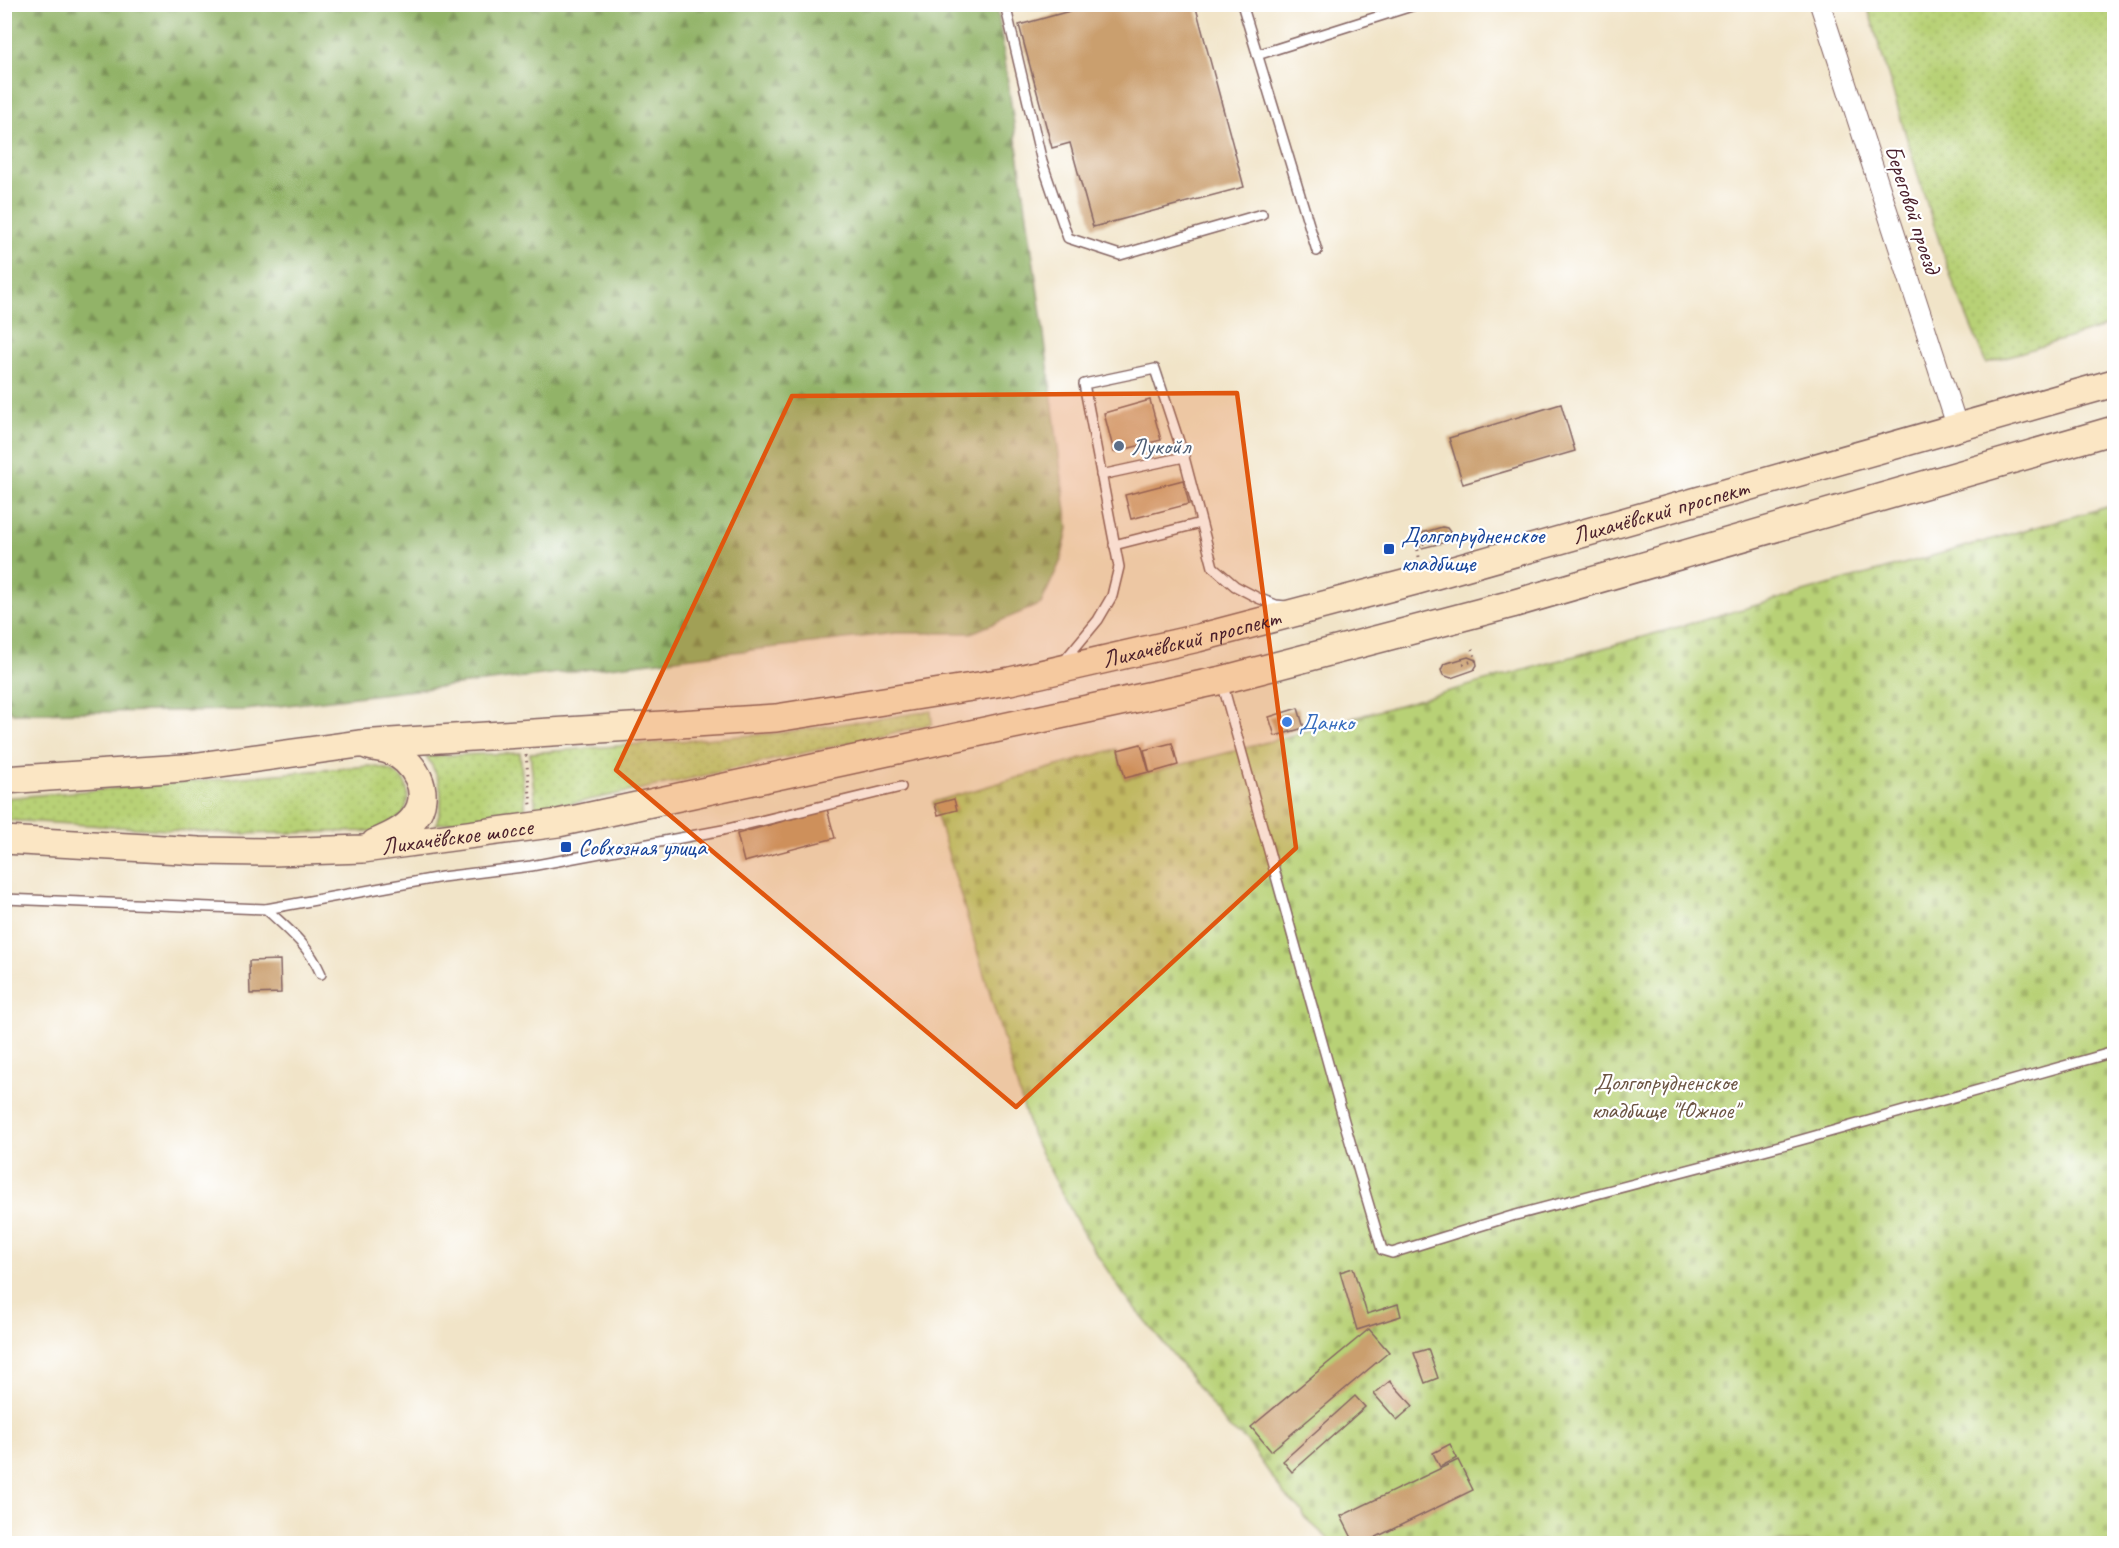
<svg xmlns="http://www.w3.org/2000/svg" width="2119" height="1548" viewBox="0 0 2119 1548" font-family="Caveat,sans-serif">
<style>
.grass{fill:url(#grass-dots);stroke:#817850;stroke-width:1.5}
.forest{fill:url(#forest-firs);stroke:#6e6949;stroke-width:1.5}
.cemetery{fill:url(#cemetery-stones);stroke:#817850;stroke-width:1.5}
.building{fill:#ca9f6e}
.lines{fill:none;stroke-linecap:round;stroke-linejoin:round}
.lane-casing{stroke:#846462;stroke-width:12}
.street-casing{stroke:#846462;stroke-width:22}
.secondary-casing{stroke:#846462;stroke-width:30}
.path{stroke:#846462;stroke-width:3;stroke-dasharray:1.5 4.5;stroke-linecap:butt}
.lane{stroke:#fff;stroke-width:9}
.street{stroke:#fff;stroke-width:20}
.secondary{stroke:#fbe6c4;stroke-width:27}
.marked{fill:#e0560e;fill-opacity:0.2;stroke:#e0560e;stroke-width:4.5;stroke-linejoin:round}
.service-dot{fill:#5c6f8a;stroke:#fff;stroke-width:2}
.transit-dot{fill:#1a4fb4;stroke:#fff;stroke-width:2}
.shop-dot{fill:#3f7fe0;stroke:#fff;stroke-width:2}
.labels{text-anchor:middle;stroke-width:4.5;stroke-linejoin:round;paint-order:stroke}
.street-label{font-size:24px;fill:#4a1f2b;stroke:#fff}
.service-label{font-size:24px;fill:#4e5e75;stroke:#fff;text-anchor:start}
.transit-label{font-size:24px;fill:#164399;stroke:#fff;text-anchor:start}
.shop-label{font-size:24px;fill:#366cbe;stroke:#fff;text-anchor:start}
.park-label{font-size:24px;fill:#6b5442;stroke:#fff}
</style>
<defs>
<pattern id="grass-dots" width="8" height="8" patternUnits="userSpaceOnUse" patternTransform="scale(1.5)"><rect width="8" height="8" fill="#b8d176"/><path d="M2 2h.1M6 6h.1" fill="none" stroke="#a0b366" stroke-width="1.8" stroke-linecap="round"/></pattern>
<pattern id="forest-firs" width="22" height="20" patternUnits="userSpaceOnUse" patternTransform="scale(1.5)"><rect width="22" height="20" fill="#92b367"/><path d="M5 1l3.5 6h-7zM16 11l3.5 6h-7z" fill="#799155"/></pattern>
<pattern id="cemetery-stones" width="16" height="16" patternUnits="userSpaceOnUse" patternTransform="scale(1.5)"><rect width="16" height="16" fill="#b8d176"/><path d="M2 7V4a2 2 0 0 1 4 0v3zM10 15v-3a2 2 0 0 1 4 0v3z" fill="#a0b366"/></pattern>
</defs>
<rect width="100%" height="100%" fill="#fff"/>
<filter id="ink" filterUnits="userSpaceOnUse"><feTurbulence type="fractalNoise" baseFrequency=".0167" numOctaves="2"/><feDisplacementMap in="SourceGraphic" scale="12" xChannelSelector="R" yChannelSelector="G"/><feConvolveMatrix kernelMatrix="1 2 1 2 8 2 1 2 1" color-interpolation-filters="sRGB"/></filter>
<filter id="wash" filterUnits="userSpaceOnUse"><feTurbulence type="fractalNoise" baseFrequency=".008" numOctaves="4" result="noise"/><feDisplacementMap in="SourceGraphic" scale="24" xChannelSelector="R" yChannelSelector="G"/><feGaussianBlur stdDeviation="1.35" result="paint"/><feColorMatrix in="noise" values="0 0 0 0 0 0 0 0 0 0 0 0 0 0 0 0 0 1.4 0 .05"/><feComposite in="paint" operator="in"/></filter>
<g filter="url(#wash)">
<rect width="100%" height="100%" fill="#f1e4c8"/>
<g class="grass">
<path d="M1867,5h247v319l-128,39 -34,-83 -30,-91z"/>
<path d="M931,711l1,13 -257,58 -139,29 -6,-58 248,-20z"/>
<path d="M520,753l6,60 -90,11c10,-25 5,-46 -10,-68z"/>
<path d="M369,766c30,3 48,17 34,49l-27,16 -140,3 -231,-14v-22z"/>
</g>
<path class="forest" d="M5,4l992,1 48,337 23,186 -7,32 -20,44 -70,29h-75l-651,77 -232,3 -9,-8z"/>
<path class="cemetery" d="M2114,505v1038h-781l-30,-27v-4l-19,-18 -37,-53 -18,-13 -50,-66 -55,-67 -40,-60 -52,-99 -99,-334 183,-53 9,30 117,-30z"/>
<g id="blocks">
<g class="building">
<path d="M1095,4h100l49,183 -151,40 -23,-84 -18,5 -33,-123z"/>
<path d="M1150,400l11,40 -47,12 -10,-39z"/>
<path d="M1561,404l14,47 -112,33 -14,-46z"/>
<path d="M1183,480l6,24 -58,15 -6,-24z"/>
<path d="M1442,527l5,1 3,4v5l-4,5 -24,6 -7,-6 3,-8z"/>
<path d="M1468,657l8,3 1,5 -3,5 -23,8 -8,-3 -2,-5 3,-6z"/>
<path d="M1298,708l6,20 -29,8 -6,-19z"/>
<path d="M1172,743l6,22 -28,8 -6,-23z"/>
<path d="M1141,744l8,28 -24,6 -7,-28z"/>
<path d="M954,799l3,11 -19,5 -3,-11z"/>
<path d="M827,809l8,29 -91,24 -7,-28z"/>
<path d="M280,960l1,33 -31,1 -1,-33z"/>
<path d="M1353,1268l14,46 31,-10 3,12 -44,14 -17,-58z"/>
<path d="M1369,1329l20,23 -118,99 -20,-24z"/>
<path d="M1428,1349l10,29 -13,5 -11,-30z"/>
<path d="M1390,1381l23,25 -16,14 -23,-26z"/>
<path d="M1355,1396l10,11 -73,65 -9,-11z"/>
<path d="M1450,1444l7,14 -17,9 -7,-14z"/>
<path d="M1458,1460l15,30 -111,54h-7l-14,-28z"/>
</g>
</g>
</g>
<g filter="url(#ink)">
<use href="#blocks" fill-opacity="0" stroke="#846462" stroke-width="1.5"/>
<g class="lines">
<g class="lane-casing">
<g id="lane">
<path d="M1005,4l37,158 26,76 52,17 142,-41"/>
<path d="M1242,4l75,247"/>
<path d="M1257,55l161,-51"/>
<path d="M1101,475l83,-18"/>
<path d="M1114,545l87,-22"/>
<path d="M1064,661l34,-41 14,-24 7,-29 -35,-183 71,-15 29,88 29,110 22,19 23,12 18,7 10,1"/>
<path d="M1222,682l122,439 38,129 10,3 120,-37 271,-71 331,-93"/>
<path d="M4,899l262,10c23,21 43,37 55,65"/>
<path d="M266,909l176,-32 89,-11 192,-36 178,-43"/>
</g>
</g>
<g class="street-casing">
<path id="street" d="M1820,4l138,425"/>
</g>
<g class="secondary-casing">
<g id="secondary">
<path d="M369,746c6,2 13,2 19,4 26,9 46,43 26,68 -9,12 -25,19 -39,25"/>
<path id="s1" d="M4,780l180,-12 175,-24 417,-26 234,-37 188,-43 217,-57 699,-198"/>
<path id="s2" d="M4,840l195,11 73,1 91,-3 195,-26 664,-143 290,-76 602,-174"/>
</g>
</g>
<g class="path">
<path d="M1419,557l-2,-12 13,-3"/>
<path d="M1463,664l13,-4 -5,-15"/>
<path d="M526,755l5,50"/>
</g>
<use href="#lane" class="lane"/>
<use href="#street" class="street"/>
<use href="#secondary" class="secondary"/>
</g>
</g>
<path class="marked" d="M1237,393l59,455 -280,259 -400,-337 176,-374z"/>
<circle class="service-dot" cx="1119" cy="446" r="6"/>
<g class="transit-dot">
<rect x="1383" y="543" width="12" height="12" rx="3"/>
<rect x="560" y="841" width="12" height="12" rx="3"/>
</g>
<circle class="shop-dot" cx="1287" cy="722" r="6"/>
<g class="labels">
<g class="street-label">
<text transform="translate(1913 209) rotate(72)" y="8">Береговой проезд</text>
<text dy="8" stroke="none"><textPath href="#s1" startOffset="1684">Лихачёвский проспект</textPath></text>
<text dy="8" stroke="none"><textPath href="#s1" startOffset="1198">Лихачёвский проспект</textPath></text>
<text dy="8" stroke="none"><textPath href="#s2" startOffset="454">Лихачёвское шоссе</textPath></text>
</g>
<g class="service-label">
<text x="1131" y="454">Лукойл</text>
</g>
<g class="transit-label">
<text x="1401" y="543">Долгопрудненское<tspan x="1401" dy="28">кладбище</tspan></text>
<text x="578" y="855">Совхозная улица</text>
</g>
<g class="shop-label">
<text x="1299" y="730">Данко</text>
</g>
<g class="park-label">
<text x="1665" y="1090">Долгопрудненское<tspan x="1665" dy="28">кладбище "Южное"</tspan></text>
</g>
</g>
<rect width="2119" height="1548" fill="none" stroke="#fff" stroke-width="24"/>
</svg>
